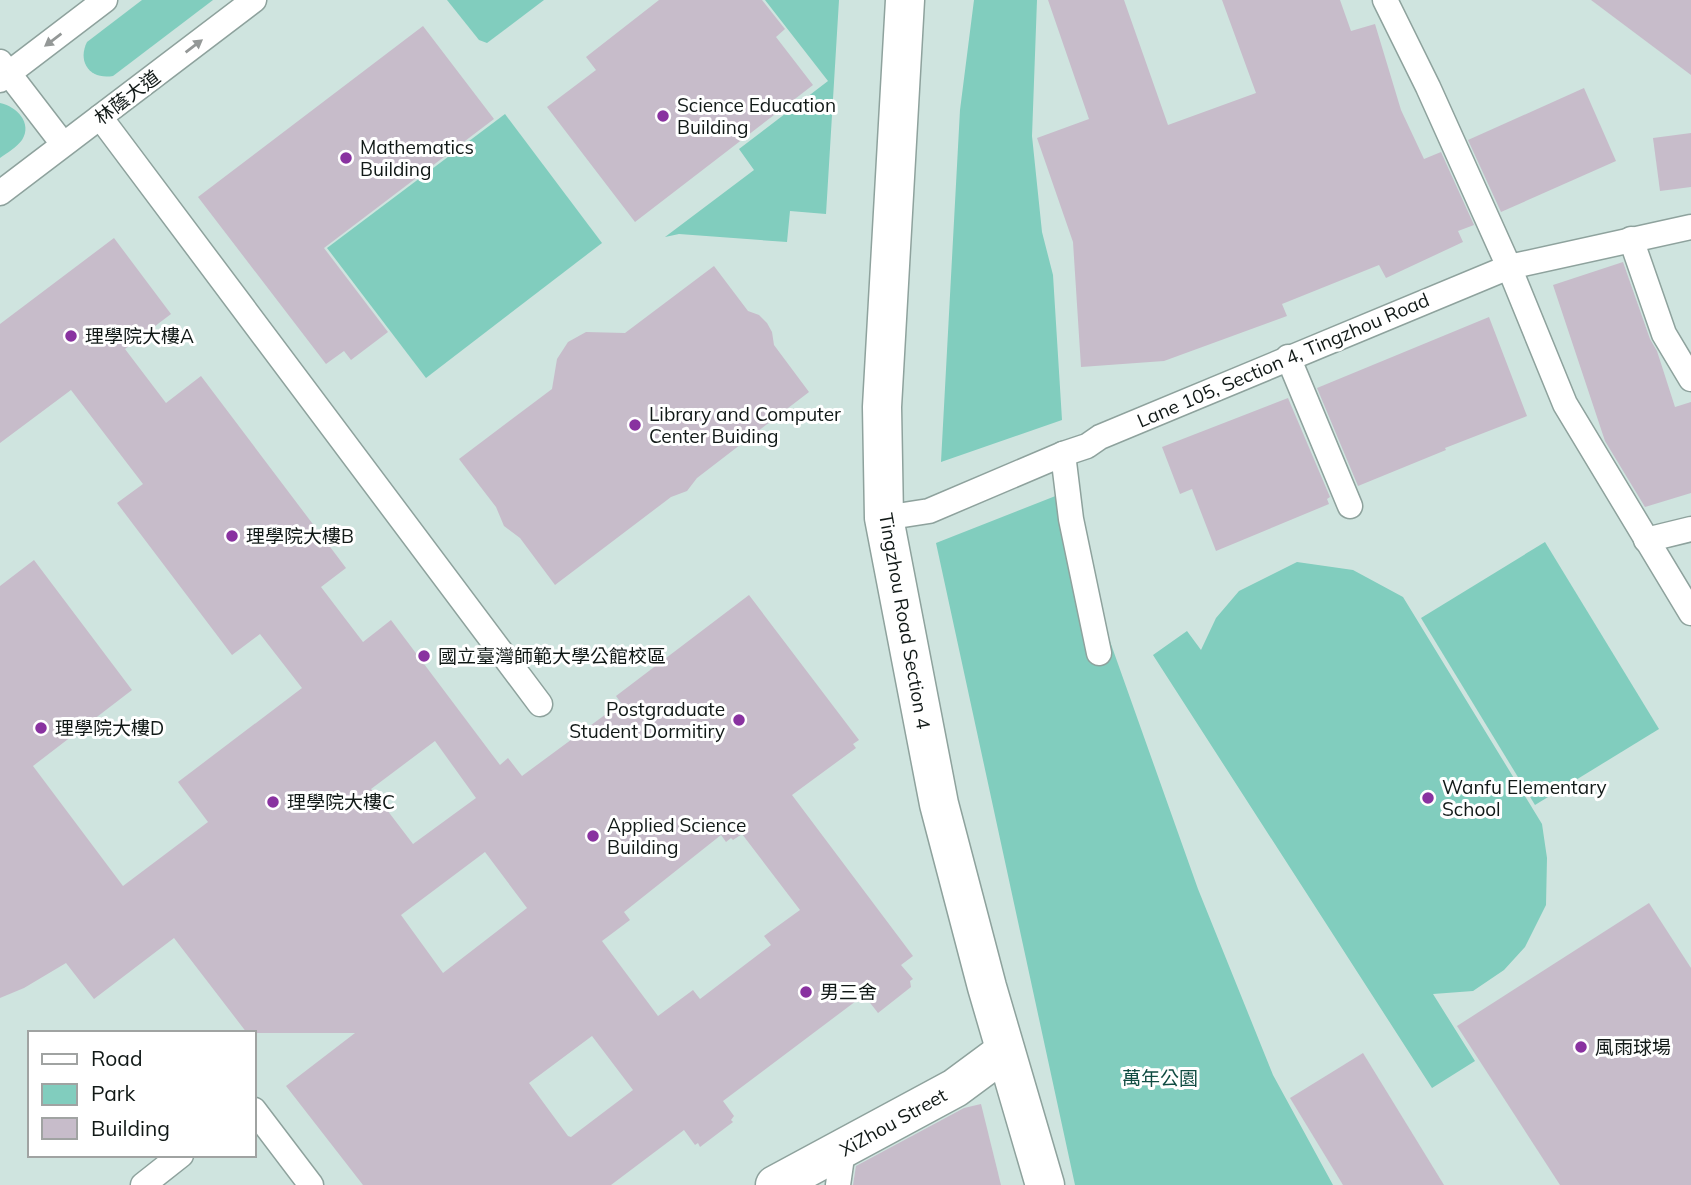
<svg xmlns="http://www.w3.org/2000/svg" width="1691" height="1185" viewBox="0 0 1691 1185" font-family="Mulish,'Noto Sans TC',sans-serif">
<style>
.green{fill:#81cdbe}
.building{fill:#c7bcca;fill-rule:evenodd}
.lines{fill:none;stroke-linecap:round;stroke-linejoin:round}
.service-casing{stroke:#8ea29d;stroke-width:27}
.minor-casing{stroke:#8ea29d;stroke-width:41}
.service{stroke:#fff;stroke-width:24}
.minor{stroke:#fff;stroke-width:38}
.oneway{fill:#949897}
.poi-dot{fill:#8932a0;stroke:#fff;stroke-width:2.5}
.labels{text-anchor:middle;stroke-width:6;stroke-linejoin:round;paint-order:stroke}
.street-label{font-size:19px;fill:#111917;stroke:#fff}
.poi-label{font-size:19px;fill:#111917;stroke:#fff;text-anchor:start}
.park-label{font-size:19px;fill:#104c42;stroke:#fff}
</style>
<rect width="100%" height="100%" fill="#cfe4df"/>
<g class="green">
<path d="M142,0h71l-100,76c-23,4 -36,-14 -26,-34z"/>
<path d="M447,0h97l-57,43 -8,-3z"/>
<path d="M765,0h74l-13,214 -36,-3 -3,31 -108,-8 -14,3 89,-67 -15,-21 89,-68z"/>
<path d="M974,0h63l-5,136 10,96 11,43 9,145 -121,42 19,-352z"/>
<path d="M0,103c16,3 33,20 22,37 -5,7 -15,13 -22,18z"/>
<path d="M505,114l97,129 -176,135 -99,-130z"/>
<path d="M1058,495l140,394 75,186 60,110h-258l-139,-642z"/>
<path d="M1545,542l114,187 -124,76 -114,-187z"/>
<path d="M1297,562l56,8 50,27 139,227 5,34 -1,47 -21,42 -21,23 -31,21 -40,3 42,67 -43,27 -279,-433 34,-24 14,19 15,-32 23,-27z"/>
</g>
<g class="building">
<path d="M659,0h103l23,29 -9,8 37,48 -178,137 -88,-115 49,-37 -10,-13z"/>
<path d="M1048,0h76l44,125 88,-32 -34,-93h118l11,31 24,-7 26,86 23,49 17,-7 33,73 -16,6 5,11 -77,36 -7,-13 -97,39 5,12 -123,45 -83,6 -8,-125 -36,-104 52,-19z"/>
<path d="M1591,0h100v75z"/>
<path d="M423,26l71,93 -170,129 64,84 -37,28 -7,-9 -18,13 -128,-167z"/>
<path d="M1584,88l32,73 -115,51 -33,-72z"/>
<path d="M1691,133v54l-31,4 -7,-53z"/>
<path d="M114,238l57,76 -46,35 41,54 35,-27 145,192 -25,19 42,55 28,-22 109,145 8,-7 14,18 99,-73 -5,-7 133,-101 110,145 -6,4 3,4 -64,47 121,161 -12,9 12,14 -3,2 1,6 -33,26 -14,-18 -141,106 11,15 -3,4 2,2 -33,25 -2,-4 -3,2 -11,-15 -73,55h-248l-77,-99 69,-53h-108l-73,-95 -80,61 -28,-36 -42,25 -24,10v-412l34,-26 98,130 -99,76 90,120 85,-64 -30,-40 124,-94 -42,-54 -28,21 -115,-152 26,-19 -72,-94 -71,53v-119zM435,741l41,57 -63,46 -42,-55zM742,834l58,76 -36,26 7,9 -71,54 -7,-9 -35,26 -56,-75 28,-21 -6,-8 97,-77 5,7 5,-4 2,2zM485,852l42,56 -84,65 -42,-58zM592,1036l41,54 -62,47 -3,-1 -39,-53z"/>
<path d="M1623,262l27,77 7,12 18,56 16,-5v91l-46,14 -40,-66 -52,-156z"/>
<path d="M714,266l34,45 11,4 8,8 5,9 2,13 35,47 -112,86 -10,13 -16,6 -116,88 -35,-47 -16,-12 -8,-19 -37,-48 93,-70 5,-30 11,-17 18,-10 39,1z"/>
<path d="M1489,317l38,99 -82,32 1,2 -88,36 -41,-98z"/>
<path d="M1288,398l42,99 -3,2 2,5 -113,47 -24,-62 -12,5 -18,-47z"/>
<path d="M1649,903l42,65v217h-131l-103,-159z"/>
<path d="M1363,1053l81,132h-101l-53,-87z"/>
<path d="M981,1104l20,81h-148l3,-19 108,-58z"/>
</g>
<g class="lines">
<g class="service-casing">
<g id="service">
<path d="M1385,0l43,87 81,180 56,137 126,209"/>
<path d="M0,62l63,82"/>
<path d="M0,80l105,-80"/>
<path d="M100,117l440,587"/>
<path d="M0,193l254,-193"/>
<path d="M1631,239l33,95 27,45"/>
<path d="M1288,357l62,149"/>
<path d="M1063,454l8,65 28,134"/>
<path d="M884,518l45,-7 134,-57 24,-8 13,-9 409,-170 182,-40"/>
<path d="M1646,540l45,-11"/>
<path d="M254,1110l57,75"/>
<path d="M143,1185l38,-30"/>
<path d="M838,1185l5,-35"/>
</g>
</g>
<g class="minor-casing">
<g id="minor">
<path d="M905,0l-23,407 2,111 55,286 48,183 58,198"/>
<path d="M775,1185l180,-97 50,-37"/>
</g>
</g>
<use href="#service" class="service"/>
<use href="#minor" class="minor"/>
</g>
<defs><path id="oneway-solid" d="M-6-.8H1V-3.2L6.5 0L1 3.2V.8H-6Z" transform="scale(1.75)"/></defs>
<g class="oneway">
<use href="#oneway-solid" transform="translate(53 40) rotate(143)"/>
<use href="#oneway-solid" transform="translate(194 46) rotate(-37)"/>
</g>
<g class="poi-dot">
<circle cx="663" cy="116" r="7"/>
<circle cx="346" cy="158" r="7"/>
<circle cx="71" cy="336" r="7"/>
<circle cx="635" cy="425" r="7"/>
<circle cx="232" cy="536" r="7"/>
<circle cx="424" cy="656" r="7"/>
<circle cx="739" cy="720" r="7"/>
<circle cx="41" cy="728" r="7"/>
<circle cx="1428" cy="798" r="7"/>
<circle cx="273" cy="802" r="7"/>
<circle cx="593" cy="836" r="7"/>
<circle cx="806" cy="992" r="7"/>
<circle cx="1581" cy="1047" r="7"/>
</g>
<g class="labels">
<g class="street-label">
<text transform="translate(127 97) rotate(-37)" y="7">林蔭大道</text>
<text transform="translate(1283 360) rotate(-23)" y="7">Lane 105, Section 4, Tingzhou Road</text>
<text transform="translate(905 621) rotate(80)" y="7">Tingzhou Road Section 4</text>
<text transform="translate(893 1122) rotate(-29)" y="7">XiZhou Street</text>
</g>
<g class="poi-label">
<text x="677" y="112">Science Education<tspan x="677" dy="22">Building</tspan></text>
<text x="360" y="154">Mathematics<tspan x="360" dy="22">Building</tspan></text>
<text x="85" y="343">理學院大樓A</text>
<text x="649" y="421">Library and Computer<tspan x="649" dy="22">Center Buiding</tspan></text>
<text x="246" y="543">理學院大樓B</text>
<text x="438" y="663">國立臺灣師範大學公館校區</text>
<text x="725" y="716" text-anchor="end">Postgraduate<tspan x="725" dy="22">Student Dormitiry</tspan></text>
<text x="55" y="735">理學院大樓D</text>
<text x="1442" y="794">Wanfu Elementary<tspan x="1442" dy="22">School</tspan></text>
<text x="287" y="809">理學院大樓C</text>
<text x="607" y="832">Applied Science<tspan x="607" dy="22">Building</tspan></text>
<text x="820" y="999">男三舍</text>
<text x="1595" y="1054">風雨球場</text>
</g>
<g class="park-label">
<text x="1160" y="1085">萬年公園</text>
</g>
</g>
<rect x="28" y="1031" width="228" height="126" fill="#ffffff" stroke="#a0a3a2" stroke-width="2"/>
<rect x="42" y="1054" width="35" height="10" fill="#ffffff" stroke="#a0a3a2" stroke-width="2"/>
<text x="91" y="1066" font-size="21" fill="#111917">Road</text>
<rect x="42" y="1084" width="35" height="21" fill="#81cdbe" stroke="#a0a3a2" stroke-width="2"/>
<text x="91" y="1101" font-size="21" fill="#111917">Park</text>
<rect x="42" y="1118" width="35" height="21" fill="#c7bcca" stroke="#a0a3a2" stroke-width="2"/>
<text x="91" y="1136" font-size="21" fill="#111917">Building</text>
</svg>
